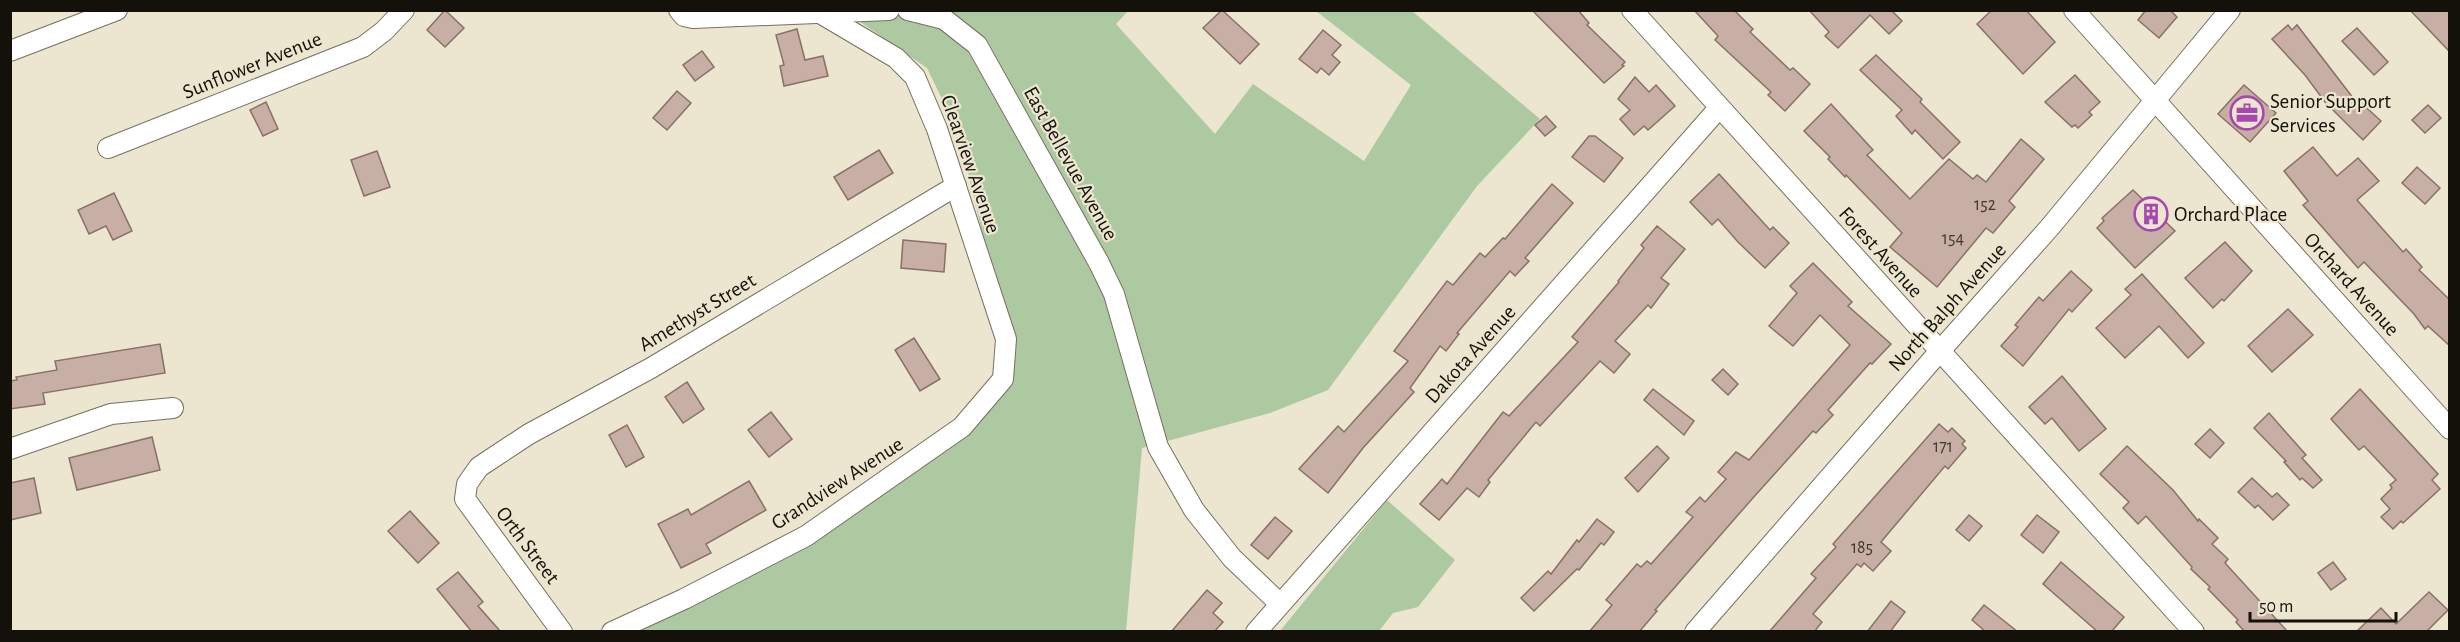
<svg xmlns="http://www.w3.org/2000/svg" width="2460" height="642" viewBox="0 0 2460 642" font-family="'Alegreya Sans',sans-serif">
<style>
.green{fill:#acc9a2}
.building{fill:#c7afa5;stroke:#877168;stroke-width:1.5}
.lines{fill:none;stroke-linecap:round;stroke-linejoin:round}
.minor-casing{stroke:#77715d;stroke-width:22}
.minor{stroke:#fff;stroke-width:20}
.labels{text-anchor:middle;stroke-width:4.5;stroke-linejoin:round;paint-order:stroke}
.number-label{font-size:18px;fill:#403830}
.street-label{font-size:21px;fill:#131109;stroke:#ece5cf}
.poi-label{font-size:21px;fill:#131109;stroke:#ece5cf;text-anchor:start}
</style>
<rect width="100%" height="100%" fill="#ece5cf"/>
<g class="green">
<path d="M831,11h297l-12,13 99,110 38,-50 111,77 47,-76 -95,-74h96l128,108 -63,67 -149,204 -58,23 -128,35 -16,183 -493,1 62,-34 113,-52 153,-112 43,-45 10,-20 -55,-235 -32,-66 -71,-49z"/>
<path d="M1387,500l68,60 -37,47 -25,6 -14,18h-99z"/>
</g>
<g class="building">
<path d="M445,10l19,18 -19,19 -18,-17z"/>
<path d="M1222,10l37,34 -19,20 -37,-36z"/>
<path d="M1532,10h46l11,13 -2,2 38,37 -3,3 2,1 -20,17z"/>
<path d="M1694,10h40l19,19 -3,3 40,38 3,-2 17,16 -25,27 -17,-16 3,-3 -56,-52 3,-4z"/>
<path d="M1809,10h82l11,11 -13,13 -19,-19 -32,33 -13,-12 4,-4z"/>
<path d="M1992,10h34l29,32 -32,32 -46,-50z"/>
<path d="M2146,10h24l7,7 -18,21 -21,-18z"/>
<path d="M2410,10h40v42z"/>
<path d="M2288,25l4,5 5,-5 60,78 2,-2 22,20 -18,19 -38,-38 -20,-27 -33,-36z"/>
<path d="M2357,28l31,34 -14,13 -32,-34z"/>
<path d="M797,29l8,31 18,-4 5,20 -44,10 -4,-20 4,-1 -8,-30z"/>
<path d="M1323,30l18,15 -9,10 8,7 -11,13 -8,-7 -4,5 -18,-14z"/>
<path d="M702,51l12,16 -19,14 -12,-16z"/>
<path d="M1876,55l46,44 -2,3 40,40 -17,17 -28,-29 -3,4 -16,-18 6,-6 -42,-40z"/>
<path d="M2075,75l25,27 -11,10 3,3 -14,13 -3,-3 -3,2 -27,-25z"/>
<path d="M1635,77l14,15 7,-7 19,21 -27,24 -4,-4 -10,9 -14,-16 10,-9 -12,-11z"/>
<path d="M2244,85l32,28 -26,29 -32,-28z"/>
<path d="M677,91l14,12 -24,27 -14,-12z"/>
<path d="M266,102l12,27 -15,7 -13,-26z"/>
<path d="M1831,104l42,46 -6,5 43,44 39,-40 24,20 4,-4 9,7 35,-43 23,20 -35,42 6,6 -22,26 -7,-5 -49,59 -47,-40 12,-14 -56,-58 -1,2 -17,-18 2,-2 -26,-26z"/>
<path d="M2428,105l13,13 -16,15 -13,-13z"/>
<path d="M1546,116l10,11 -11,9 -10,-11z"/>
<path d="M1589,136h6l28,22 -19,24 -32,-25z"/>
<path d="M2313,147l24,29 21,-18 21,23 -22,19 46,52 3,-3 16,18 -3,3 31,30v46l-22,-20 -3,3 -11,-15 -50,-52 -6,6 -55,-63 5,-4 -24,-30z"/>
<path d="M879,150l14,23 -45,27 -14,-23z"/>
<path d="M377,151l13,36 -26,9 -13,-36z"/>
<path d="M2417,167l23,21 -15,16 -23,-21z"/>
<path d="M1719,174l51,56 3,-3 16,16 -24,25 -27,-26 -20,-23 -6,6 -22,-23z"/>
<path d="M1552,184l21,19 -48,55 4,3 -14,15 -5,-5 -53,62 2,1 -13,17 -6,-5 -30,42 4,4 -51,56 -35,45 -29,-24 39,-43 6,6 64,-71 -14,-10 53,-70 6,4 27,-32 5,4 18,-19 2,1z"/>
<path d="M2133,190l42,41 -40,37 -38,-40 7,-7 -2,-3z"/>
<path d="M114,193l18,38 -19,9 -7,-14 -17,8 -11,-24z"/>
<path d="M1657,226l28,23 -24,29 8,6 -18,24 -3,-3 -33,36 15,13 -16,19 -14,-12 -60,65 -4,-4 -48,58 2,2 -11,15 -12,-9 -28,32 -19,-16 22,-25 5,5 56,-72 6,4 69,-74 -6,-5 47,-55 -1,-1 26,-33 -3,-3z"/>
<path d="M903,240l43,4 -2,28 -43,-4z"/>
<path d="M2225,242l27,29 -28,30 -2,-2 -9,9 -28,-30z"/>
<path d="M1813,263l39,39 -4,4 43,38 -19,20 -2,-1 -42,47 5,5 -17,18 -3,-2 -61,68 -97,111 2,1 -18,21h-50l23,-27 -6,-5 31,-36 4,3 6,-6 4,3 42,-47 -7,-5 14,-15 5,5 21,-23 -8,-7 18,-20 13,8 101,-115 -30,-30 -27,31 -24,-20 28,-33 -7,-7z"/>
<path d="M2071,271l21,19 -20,22 -3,-3 -46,57 -22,-20 17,-19 -3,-2 24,-28 4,4z"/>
<path d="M2142,274l62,69 -16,15 -29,-32 -34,32 -29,-30 35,-33 -6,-6z"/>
<path d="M2288,309l25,26 -41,37 -24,-26z"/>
<path d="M914,338l26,41 -20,12 -25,-41z"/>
<path d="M160,344l5,29 -122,20 2,11 -35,5v-28l7,-1 -1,-3 41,-7 -2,-9z"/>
<path d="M1723,369l15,15 -10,11 -16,-15z"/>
<path d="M2062,376l44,53 -27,22 -27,-33 -7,6 -16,-17z"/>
<path d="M687,382l17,27 -21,14 -18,-26z"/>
<path d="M1653,389l41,32 -10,14 -40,-35z"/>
<path d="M2360,389l78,85 -6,6 8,9 -37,34 -2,-2 -8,8 -12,-12 9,-8 -9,-10 11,-11 -2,-3 6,-5 -32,-34 -5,4 -28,-31z"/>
<path d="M771,412l21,27 -23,18 -21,-27z"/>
<path d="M2269,413l37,42 -4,3 20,22 -9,8 -11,-10 -2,2 -16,-18 2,-1 -32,-33z"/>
<path d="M1939,424l9,8 4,-4 13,13 -3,3 4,4 -18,21 -3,-3 -64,76 10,9 -18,20 -9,-8 -3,4 -4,-3 -44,50 9,8 -8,10h-45l47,-54 -5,-4 25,-27 -3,-3z"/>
<path d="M627,425l17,32 -18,10 -17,-32z"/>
<path d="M2210,429l14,14 -14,15 -15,-14z"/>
<path d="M152,437l8,33 -83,20 -8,-32z"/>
<path d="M1657,446l12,12 -31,34 -13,-14z"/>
<path d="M2127,446l46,44 25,31 1,-2 19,19 -6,6 16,15 -3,4 63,69h-43l-9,-10 2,-2 -30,-31 2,-2 -19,-18 1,-2 -46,-51 -8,8 -15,-16 6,-6 -29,-28z"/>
<path d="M34,478l7,35 -31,7v-37z"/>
<path d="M2252,478l20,19 5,-4 12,12 -16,15 -15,-15 -3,3 -17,-16z"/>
<path d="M749,481l17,29 -60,34 5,9 -30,15 -23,-44 30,-15 3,6z"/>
<path d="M410,511l29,32 -21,20 -30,-32z"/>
<path d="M1969,515l13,11 -13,15 -13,-11z"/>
<path d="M2037,515l22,17 -16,21 -22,-18z"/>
<path d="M1275,517l17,14 -24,28 -17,-14z"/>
<path d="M1597,519l17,13 -10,13 -3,-2 -22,27 -2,-1 -43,42 -13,-13 27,-27 3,3 26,-34 2,2z"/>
<path d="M2061,562l63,55 -13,15h-13l-55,-48z"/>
<path d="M2333,562l13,17 -15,11 -13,-17z"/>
<path d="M458,572l25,30 -5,4 23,26h-29l-35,-43z"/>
<path d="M1207,590l15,13 -9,10 10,9 -9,10h-43z"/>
<path d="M2429,592l19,18 -22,22h-70l25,-24 15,16z"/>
<path d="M1891,601l14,11 -15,20h-23z"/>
<path d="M1984,605l34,27h-32l-14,-12z"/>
</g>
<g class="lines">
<g class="minor-casing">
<g id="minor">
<path d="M679,10l5,6 9,2 196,-8"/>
<path d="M908,10l36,9 33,26 122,218 15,31 44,153 36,63 38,48 48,46"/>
<path d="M1632,10l562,622"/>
<path d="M2074,10l376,419"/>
<path d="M10,51l107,-41"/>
<path d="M108,148l255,-101 21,-16 20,-21"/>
<path d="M10,449l101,-35 62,-6"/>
<path d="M562,632l-97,-133 2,-15 12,-17 50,-33 122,-66 305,-182"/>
<path d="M612,632l72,-33 122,-63 156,-109 41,-48 3,-40 -69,-210 -22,-52 -19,-19 -76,-45"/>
<path d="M1256,632l463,-524"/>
<path d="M1695,632l244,-280 111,-125 180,-217"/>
</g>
</g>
<use href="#minor" class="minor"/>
</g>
<defs>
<g id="office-ring" transform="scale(1.725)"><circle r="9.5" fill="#ece5cf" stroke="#a847ad" stroke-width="1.5"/><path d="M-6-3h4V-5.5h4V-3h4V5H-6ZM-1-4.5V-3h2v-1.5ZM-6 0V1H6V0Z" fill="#a847ad"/></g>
<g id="building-ring" transform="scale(1.725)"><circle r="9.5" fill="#ece5cf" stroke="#a847ad" stroke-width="1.5"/><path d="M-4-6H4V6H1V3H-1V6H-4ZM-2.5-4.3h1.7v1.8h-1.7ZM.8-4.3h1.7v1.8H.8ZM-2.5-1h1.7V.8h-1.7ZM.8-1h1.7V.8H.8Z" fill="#a847ad"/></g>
</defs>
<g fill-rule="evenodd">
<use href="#office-ring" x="2247" y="113"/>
<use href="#building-ring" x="2151" y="214"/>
</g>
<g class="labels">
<g class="number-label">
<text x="1985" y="210">152</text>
<text x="1953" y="244">154</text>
<text x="1943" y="452">171</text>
<text x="1862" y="553">185</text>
</g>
<g class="street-label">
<text transform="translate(252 65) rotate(-22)" y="7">Sunflower Avenue</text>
<text transform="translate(1071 163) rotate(61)" y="7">East Bellevue Avenue</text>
<text transform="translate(971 164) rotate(71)" y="7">Clearview Avenue</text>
<text transform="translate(1881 252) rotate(48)" y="7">Forest Avenue</text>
<text transform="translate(2352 284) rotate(48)" y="7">Orchard Avenue</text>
<text transform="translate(1947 307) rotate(-48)" y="7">North Balph Avenue</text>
<text transform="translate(697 312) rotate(-31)" y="7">Amethyst Street</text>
<text transform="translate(1470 354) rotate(-48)" y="7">Dakota Avenue</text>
<text transform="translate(837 483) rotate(-33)" y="7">Grandview Avenue</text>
<text transform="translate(528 545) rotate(53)" y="7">Orth Street</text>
</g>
<g class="poi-label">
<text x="2270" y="108">Senior Support<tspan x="2270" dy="24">Services</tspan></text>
<text x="2174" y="221">Orchard Place</text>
</g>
</g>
<rect width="2460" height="642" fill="none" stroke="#131109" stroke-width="24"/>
<path d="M2250 612v9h146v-9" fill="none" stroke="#131109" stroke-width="3"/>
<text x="2259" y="612" font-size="18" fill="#131109" stroke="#ece5cf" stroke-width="4.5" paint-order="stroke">50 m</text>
</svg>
